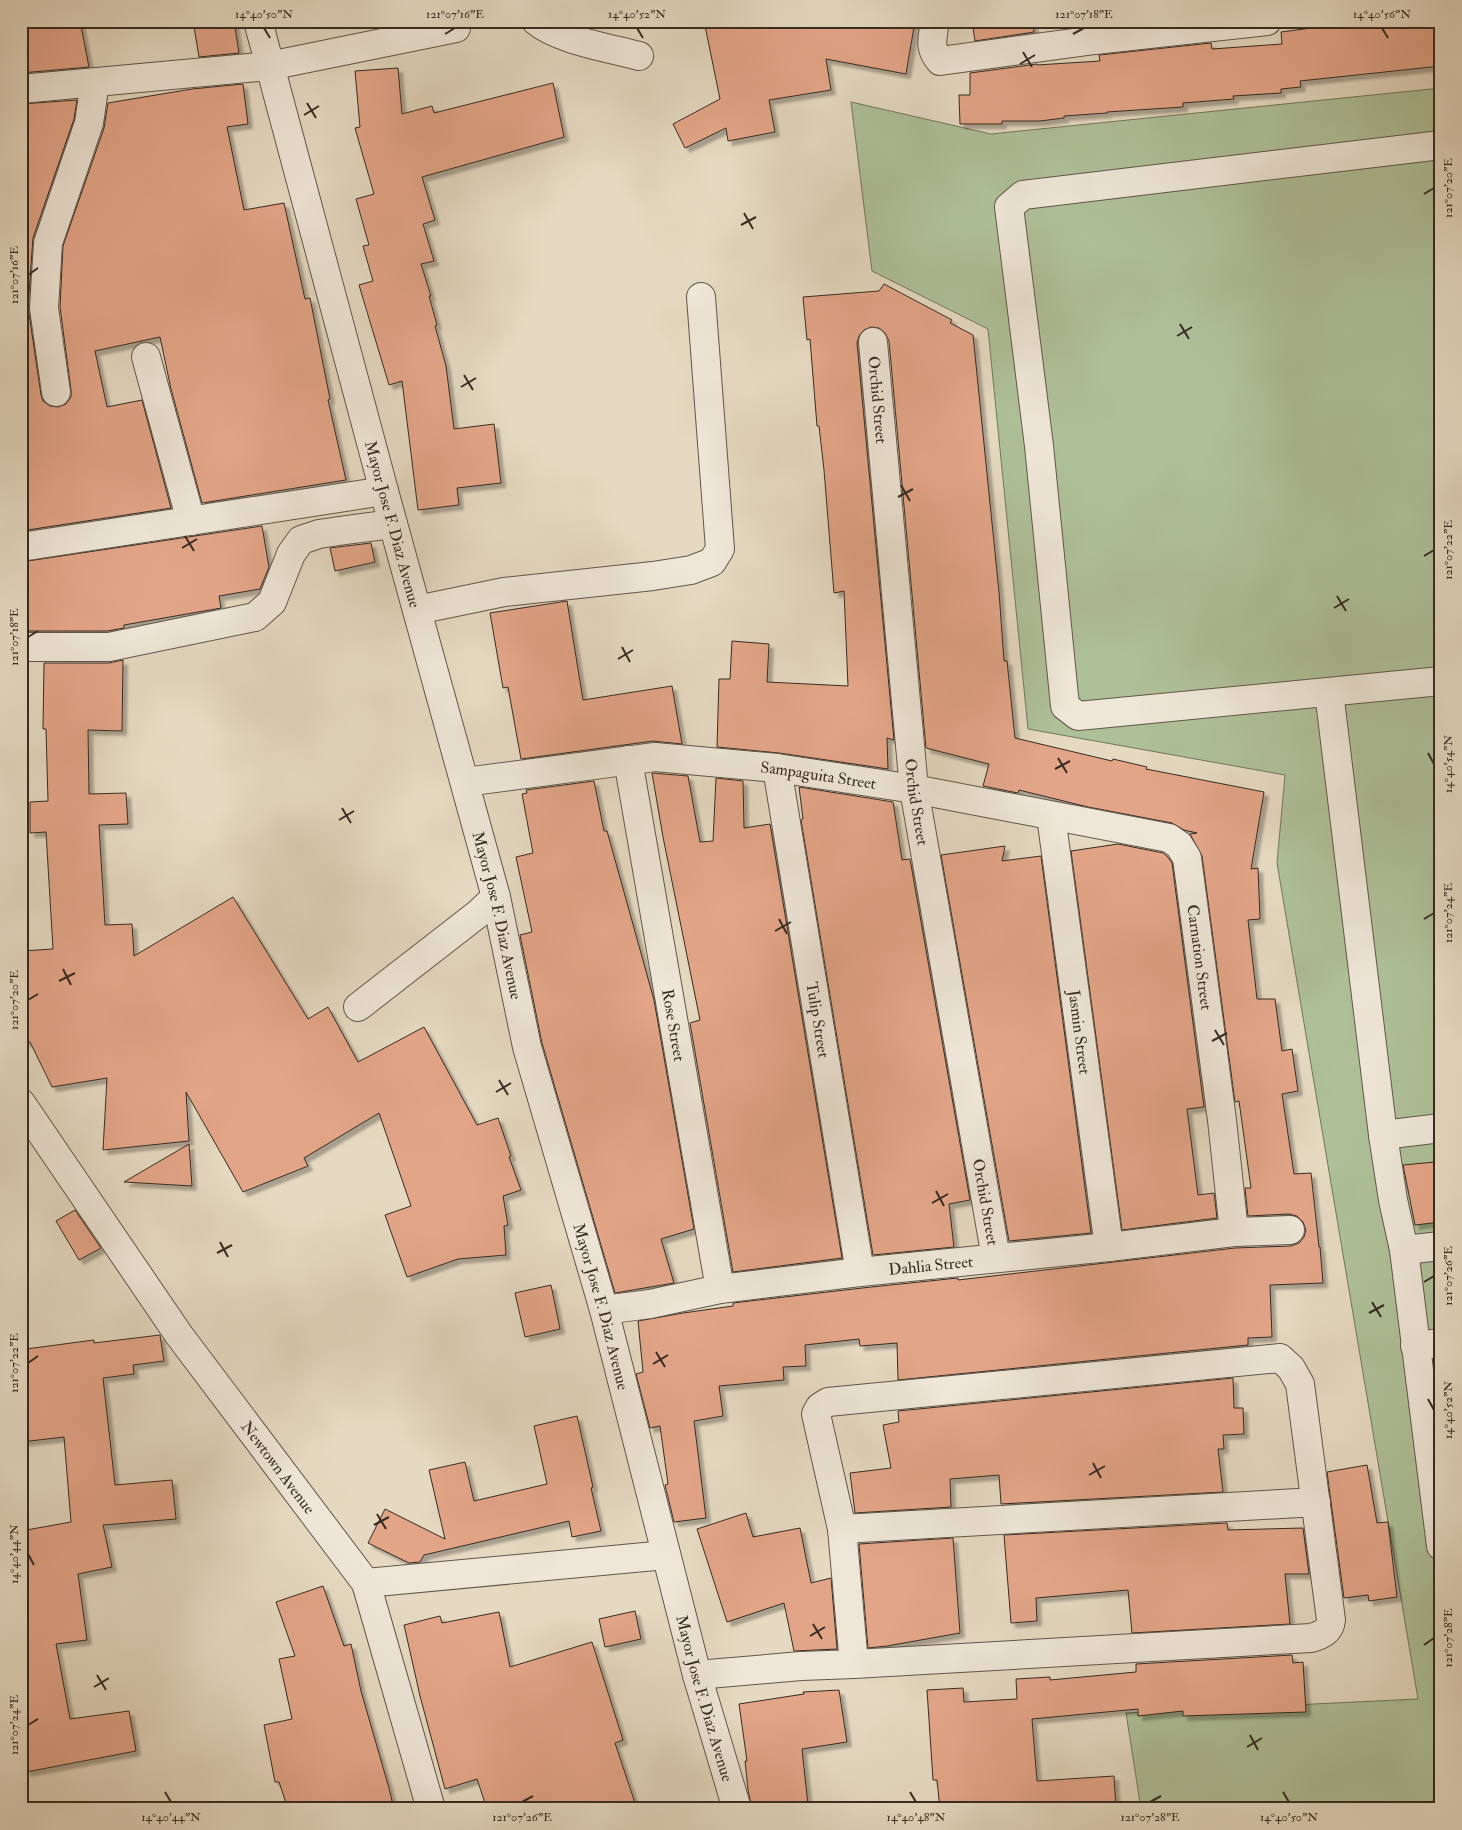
<svg xmlns="http://www.w3.org/2000/svg" width="1462" height="1830" viewBox="0 0 1462 1830" font-family="'IM FELL Double Pica',serif">
<style>
.green{fill:#aec098;stroke:#72765d}
.building{fill:#e3a588;stroke:#362b22;filter:url(#shadow)}
.lines{fill:none;stroke-linecap:round;stroke-linejoin:round}
.minor-casing{stroke:#62564a;stroke-width:30}
.minor{stroke:#eee6d7;stroke-width:28}
.ticks{fill:none;stroke:#362b22;stroke-width:2}
.labels{text-anchor:middle;stroke-width:4;stroke-linejoin:round;paint-order:stroke}
.street-label{font-size:16px;fill:#362b22;stroke:#eee6d7}
.neatline{fill:none;stroke:#362b22;stroke-width:2}
.ticks-label{font-size:12px;text-anchor:middle;fill:#362b22}
</style>
<defs>
<filter id="shadow"><feDropShadow dx="4.5" dy="4.5" stdDeviation="1" flood-color="#0004"/></filter>
</defs>
<rect width="100%" height="100%" fill="#e5d9c1"/>
<filter id="stains"><feTurbulence type="fractalNoise" baseFrequency=".004" numOctaves="4"/><feColorMatrix values="0 0 0 0 .2 0 0 0 0 .09 0 0 0 0 .02 0 0 0 .5 -.17"/></filter>
<radialGradient id="worn" r=".72"><stop offset=".6" stop-color="#630" stop-opacity="0"/><stop offset="1" stop-color="#630" stop-opacity=".3"/></radialGradient>
<path class="green" d="M1441,88v1721h-300l-15,-96 292,-14 -141,-836 8,-88 -257,-46 -40,-400 -116,-58 -21,-169 140,32z"/>
<g class="building">
<path d="M21,21h59l9,46 -68,6z"/>
<path d="M193,21h41l5,32 -40,4z"/>
<path d="M704,21h211l-9,53 -80,-15 5,31 -62,10 6,32 -47,9 -2,-13 -41,20 -12,-24 47,-25z"/>
<path d="M972,21h61l1,11 -59,9z"/>
<path d="M1366,21h73l2,16v29l-141,15 1,6 -20,2v4l-48,3 1,3 -51,4v4l-76,5v1l-43,3v2l-24,3h-38v3h-42l-1,-29h11v-22l67,-9v1l63,-4 -1,-6 112,-12 1,6 70,-5 -1,-12z"/>
<path d="M398,68l4,46 30,-8 2,7 119,-30 11,54 -142,40 13,43 -12,4 11,37 -13,3 10,32h-2l8,29 -2,1 11,40 8,63 40,-5 7,59 -44,5 2,17 -41,5 -16,-129 -13,4 -30,-100 14,-4 -10,-35 6,-1 -13,-46 18,-5 -19,-66 5,-1 -5,-56z"/>
<path d="M243,84l5,40 -21,3 17,83 40,-7 21,96 5,-1 20,101 -2,1 18,80 -144,23 -31,-114 -11,-52 -65,14 12,56 35,-7 29,108 -150,23v-427l56,-4 -3,19 -41,119 -5,69 13,88 2,6 7,5 8,1 8,-3 5,-7v-7l-11,-83 3,-61 41,-118 4,-25 84,-14z"/>
<path d="M884,284l68,36 -2,3 23,12 26,257 5,69h3l8,77 97,23 1,-2 34,8 -1,2 118,23 -13,77 7,-1 2,51 -12,1 9,79h18l7,52 10,-2 6,42 -16,3 12,80 17,-1 8,74h1l3,36 -53,2 2,52 -24,1v7l-350,35 -1,-37 -37,3 -1,-7 -54,6 1,21 -23,1 1,13 -65,6 4,30 -29,5 12,97 -32,4 -9,-37 3,-1 -8,-58 -10,2 -14,-54 7,-2 -5,-51 45,-8 50,-7v-3l129,-15 96,-10v2l277,-32 56,-2 8,-3 5,-6 2,-7 -3,-8 -6,-6 -8,-2 -41,2 -3,-28h6l-12,-87 -4,1 -33,-246 -12,-22 7,-1 -13,-3 -12,-7 -84,-16 -69,-17 -1,3 -35,-7 6,-22 -63,-16 -37,-407 -4,-8 -6,-5 -8,-1 -7,3 -5,6 -2,7 37,397 -7,-2 1,31 -109,-16 -62,-6 2,-68h11l2,-38 37,3 -2,38 81,4 -4,-95 -10,2 -10,-123 -5,-44h-2l-7,-87 -3,1 -4,-43 76,-6z"/>
<path d="M262,526l7,41 -9,22 -41,7 2,12 -97,17v3l-17,3h-86v-69z"/>
<path d="M371,543l4,19 -40,9 -5,-23z"/>
<path d="M567,601l16,99 89,-14 10,58 -29,-3 -132,18 -13,-72 -5,1 -13,-75z"/>
<path d="M123,660l-1,71 -34,-1 1,64 37,-1 2,31 -29,1 6,100 27,-1 2,32 99,-59 75,122 20,-12 30,55 66,-35 53,98 21,-7 13,38 -2,1 12,33 -18,6 5,29 -4,1 2,29 -48,4 -51,18 -22,-62 26,-9 -32,-93 -75,45 4,8 -65,26 -57,-100 3,49 -86,9 4,-72 -55,9 -22,-45h-5l-2,-43 -1,-48 31,-2 -7,-117 -16,1v-31l18,-1 -2,-72h-3l1,-66h65z"/>
<path d="M652,773l36,3 12,66 13,-1 3,-63 27,3 1,47 26,-4 72,434 -109,14 -43,-249 10,-3 -37,-183z"/>
<path d="M594,781l10,50h3l47,169 40,229 -33,10 13,44 -59,10 -73,-250 -22,-108 12,-3 -16,-75 17,-4 -11,-59 5,-1 -1,-3z"/>
<path d="M799,787l94,15 9,58 8,-1 60,341 -21,4 5,43 -81,8 -72,-435 2,-1z"/>
<path d="M1118,844l45,9 4,3 5,7 32,244 -17,2 11,86 16,-2 3,25 -95,12 -51,-379z"/>
<path d="M1005,846l-3,15 39,-5 50,377 -82,8 -68,-386z"/>
<path d="M189,1144l3,42 -68,-4z"/>
<path d="M1435,1162l6,60 -26,3 -12,-60z"/>
<path d="M75,1210l26,38 -22,12 -23,-39z"/>
<path d="M551,1285l9,44 -35,8 -10,-44z"/>
<path d="M160,1335l4,26 -31,4 1,9 -31,4 12,107 57,-5 4,39 -73,6 9,42 -34,7 9,66 -31,4 14,75 59,-8 7,40 -110,21 -5,-22v-219l50,-9 -7,-85 -43,5v-79l6,-1 -1,-13 68,-9v3z"/>
<path d="M1233,1378l1,30h9l1,26 -21,1 1,14h-6l5,43 -222,12 -2,-29 -49,4 1,28 -96,6 -5,-40 41,-5 -8,-43 16,-3 -1,-11z"/>
<path d="M577,1416l16,71 -2,1 10,43 -29,6 -3,-16 -145,34 -4,7 -11,1 -41,-20 17,-34 60,30 -16,-69 36,-8 9,39 73,-17 -13,-58z"/>
<path d="M1367,1465l10,58 11,-1 9,75 -28,4 -1,-6 -24,3 -17,-126z"/>
<path d="M746,1513l7,24 47,-9 11,55 20,-5 6,71 -43,2 -10,-48 -57,19 -30,-93z"/>
<path d="M1227,1523l1,7 75,-2 6,46h-24l5,50 -158,9 -4,-43 -92,8 1,23 -26,2 -7,-88z"/>
<path d="M953,1538l7,95 -73,13 -19,2 -9,-104z"/>
<path d="M323,1586l21,60 7,-2 10,47 28,97 5,21h-106l-9,-27h-4l-11,-57 28,-6 -13,-60 16,-3 -19,-54z"/>
<path d="M635,1611l6,28 -36,8 -6,-28z"/>
<path d="M499,1612l11,55 82,-25 31,98 -8,3 22,66h-150l-10,-30 -32,10 -25,-93 -16,-71 36,-9 2,7z"/>
<path d="M1292,1655l1,8 10,-1 3,50 -123,4v-5l-45,5v-7l-106,10 5,62 77,-5 2,33h-176l-3,-29h-4l-6,-90 36,-2 1,14 53,-3 -1,-20 34,-2v3l86,-8v-8z"/>
<path d="M839,1690l8,52 -45,7 6,56 -56,4 -4,-19 -3,-29h2l-8,-57 65,-10 -1,-2z"/>
</g>
<g class="lines">
<g class="minor-casing">
<g id="minor">
<path id="s1" d="M258,21l126,470 112,406 31,150 77,263 93,365 40,134"/>
<path d="M536,21c22,19 74,27 103,35"/>
<path d="M935,21c-2,17 -7,26 5,40l155,-21 172,-19"/>
<path d="M21,89l248,-23 187,-38"/>
<path d="M1441,145l-418,50 -14,12 30,239 26,260 13,10 363,-35"/>
<path id="s2" d="M873,342l41,447 82,469"/>
<path d="M146,357l45,164"/>
<path d="M56,392l-12,-84 4,-65 41,-120 6,-41"/>
<path d="M21,547l363,-56"/>
<path d="M417,610l87,-18 149,-16 38,-6 21,-8 8,-13 -19,-252"/>
<path d="M21,647h88l146,-30 17,-15 19,-48 10,-14 18,-6 27,-4 47,-6"/>
<path d="M1329,692l54,443 10,65 11,50 37,296"/>
<path id="s3" d="M628,760l92,529"/>
<path id="s4" d="M777,768l83,504"/>
<path id="s5" d="M465,782l190,-25 122,11 137,21 255,49 10,7 8,13 35,262 12,112"/>
<path id="s6" d="M1051,816l58,431"/>
<path d="M358,1007l121,-94 17,-16"/>
<path id="s7" d="M21,1103l158,232 187,248 300,-28"/>
<path d="M1383,1135l58,-7"/>
<path d="M1404,1250l37,-4"/>
<path id="s8" d="M604,1310l46,-6 70,-15 140,-17 249,-25 125,-15 56,-2"/>
<path d="M1415,1346l26,-3"/>
<path d="M842,1529l474,-27"/>
<path d="M366,1583l65,226"/>
<path d="M697,1675l104,-9 53,-2 457,-26c11,-3 19,-7 20,-18l-31,-236 -9,-16 -11,-10 -452,44 -8,5 -4,7 26,115 12,135"/>
</g>
</g>
<use href="#minor" class="minor"/>
</g>
<path class="ticks" d="M264,28l6,10M637,28l6,10M1382,28l6,10M445,34l10,-6M1073,34l11,-6M1023,52l9,15M1020,64l15,-9M307,103l9,15M304,115l15,-9M1424,194l10,-6M744,213l9,16M741,225l15,-8M28,275l10,-7M1180,324l9,15M1177,336l15,-9M464,375l9,15M461,387l15,-9M901,485l9,16M898,497l15,-8M185,536l9,15M182,548l15,-9M1424,556l10,-6M1337,596l9,15M1334,608l15,-9M28,637l10,-6M622,647l8,15M618,659l15,-9M1428,753l6,11M1058,758l9,15M1055,769l15,-8M342,808l9,15M339,820l15,-9M779,919l8,15M1424,919l10,-6M775,931l16,-9M63,969l8,16M59,981l16,-8M28,1000l10,-6M1215,1030l9,15M1212,1041l15,-8M499,1080l9,15M496,1092l15,-9M936,1191l8,15M932,1203l16,-9M220,1242l8,15M217,1253l15,-8M1424,1282l10,-6M1372,1302l9,15M1369,1313l15,-8M656,1352l9,15M28,1363l10,-7M653,1364l15,-9M1428,1399l6,11M1093,1463l8,15M1089,1475l16,-9M377,1514l9,15M374,1525l15,-8M28,1554l6,11M813,1624l9,15M810,1636l15,-9M1424,1645l10,-7M97,1675l9,15M94,1687l15,-9M28,1725l10,-6M1250,1735l8,15M1247,1747l15,-9M165,1792l6,10M910,1792l6,10M1283,1792l6,10M522,1802l11,-6M1150,1802l11,-6"/>
<g class="labels">
<g class="street-label">
<text dy="6" stroke="none"><textPath href="#s2" startOffset="58">Orchid Street</textPath></text>
<text dy="6" stroke="none"><textPath href="#s1" startOffset="521">Mayor Jose F. Diaz Avenue</textPath></text>
<text dy="6" stroke="none"><textPath href="#s5" startOffset="356">Sampaguita Street</textPath></text>
<text dy="6" stroke="none"><textPath href="#s2" startOffset="462">Orchid Street</textPath></text>
<text dy="6" stroke="none"><textPath href="#s1" startOffset="926">Mayor Jose F. Diaz Avenue</textPath></text>
<text dy="6" stroke="none"><textPath href="#s5" startOffset="840">Carnation Street</textPath></text>
<text dy="6" stroke="none"><textPath href="#s4" startOffset="255">Tulip Street</textPath></text>
<text dy="6" stroke="none"><textPath href="#s3" startOffset="269">Rose Street</textPath></text>
<text dy="6" stroke="none"><textPath href="#s6" startOffset="218">Jasmin Street</textPath></text>
<text dy="6" stroke="none"><textPath href="#s2" startOffset="868">Orchid Street</textPath></text>
<text dy="6" stroke="none"><textPath href="#s8" startOffset="330">Dahlia Street</textPath></text>
<text dy="6" stroke="none"><textPath href="#s1" startOffset="1331">Mayor Jose F. Diaz Avenue</textPath></text>
<text dy="6" stroke="none"><textPath href="#s7" startOffset="446">Newtown Avenue</textPath></text>
<text dy="6" stroke="none"><textPath href="#s1" startOffset="1736">Mayor Jose F. Diaz Avenue</textPath></text>
</g>
</g>
<rect width="1462" height="1830" fill="none" stroke="#e5d9c1" stroke-width="55"/>
<rect x="28" y="28" width="1406" height="1774" class="neatline"/>
<g class="ticks-label">
<text x="264" y="18">14°40'50"N</text>
<text x="455" y="18">121°07'16"E</text>
<text x="637" y="18">14°40'52"N</text>
<text x="1084" y="18">121°07'18"E</text>
<text x="1382" y="18">14°40'56"N</text>
<text transform="translate(1448 188) rotate(-90)" y="4">121°07'20"E</text>
<text transform="translate(14 275) rotate(-90)" y="4">121°07'16"E</text>
<text transform="translate(1448 550) rotate(-90)" y="4">121°07'22"E</text>
<text transform="translate(14 637) rotate(-90)" y="4">121°07'18"E</text>
<text transform="translate(1448 764) rotate(-90)" y="4">14°40'54"N</text>
<text transform="translate(1448 913) rotate(-90)" y="4">121°07'24"E</text>
<text transform="translate(14 1000) rotate(-90)" y="4">121°07'20"E</text>
<text transform="translate(1448 1276) rotate(-90)" y="4">121°07'26"E</text>
<text transform="translate(14 1363) rotate(-90)" y="4">121°07'22"E</text>
<text transform="translate(1448 1410) rotate(-90)" y="4">14°40'52"N</text>
<text transform="translate(14 1554) rotate(-90)" y="4">14°40'44"N</text>
<text transform="translate(1448 1638) rotate(-90)" y="4">121°07'28"E</text>
<text transform="translate(14 1725) rotate(-90)" y="4">121°07'24"E</text>
<text x="171" y="1821">14°40'44"N</text>
<text x="522" y="1821">121°07'26"E</text>
<text x="916" y="1821">14°40'48"N</text>
<text x="1150" y="1821">121°07'28"E</text>
<text x="1289" y="1821">14°40'50"N</text>
</g>
<rect width="100%" height="100%" filter="url(#stains)"/>
<rect width="100%" height="100%" fill="url(#worn)"/>
</svg>
